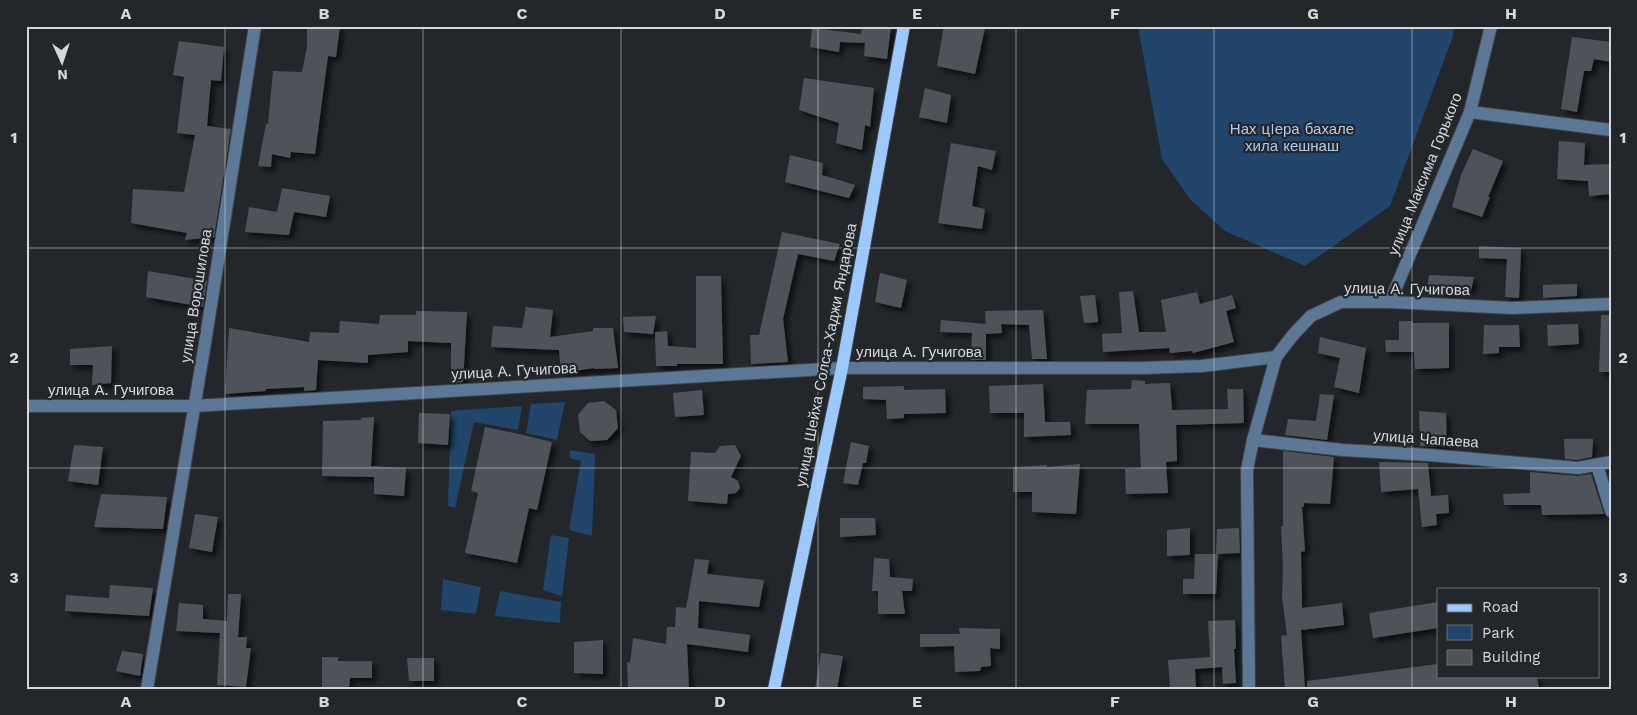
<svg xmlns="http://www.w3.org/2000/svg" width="1637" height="715" viewBox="0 0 1637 715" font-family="'Work Sans',sans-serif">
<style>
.green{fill:#22456c}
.building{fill:#4e5358;filter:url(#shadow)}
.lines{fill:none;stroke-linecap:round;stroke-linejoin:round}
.minor-casing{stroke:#3f4348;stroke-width:14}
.major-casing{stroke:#3f4348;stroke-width:14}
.minor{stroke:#5d7796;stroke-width:12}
.major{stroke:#9dc8fc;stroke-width:12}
.grid{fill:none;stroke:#d5d8db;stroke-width:1;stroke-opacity:0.55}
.labels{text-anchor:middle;stroke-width:4.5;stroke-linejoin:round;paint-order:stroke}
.park-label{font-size:15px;fill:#acccf1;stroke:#23272c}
.street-label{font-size:15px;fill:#d5d8db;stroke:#23272c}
.neatline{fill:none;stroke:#d5d8db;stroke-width:2}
.grid-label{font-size:16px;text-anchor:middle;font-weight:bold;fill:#d5d8db}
</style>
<defs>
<filter id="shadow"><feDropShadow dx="4.5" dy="4.5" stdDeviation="2.5" flood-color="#0009"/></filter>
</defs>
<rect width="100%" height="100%" fill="#23272c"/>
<g class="green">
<path d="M1138,26h316l-1,10 -63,170 -85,60 -80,-35 -35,-32 -28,-40z"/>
<path d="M565,402l-8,38 -31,-7 5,-29z"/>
<path d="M522,406l-4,24 -44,-8 -19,86 -7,-2 3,-95z"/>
<path d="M570,450l25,4 -3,82 -23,-6 12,-69 -12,-3z"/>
<path d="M551,535l18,3 -7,58 -19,-6z"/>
<path d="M443,579l38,8 -5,27 -35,-4z"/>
<path d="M500,591l61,11 -1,21 -65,-7z"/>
</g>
<g class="building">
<path d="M307,26h33l-4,31 -8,-1 -13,98 -24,-2 -1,6 -18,-4 -1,13 -13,-1 8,-42h2l5,-53 29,1 5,-25z"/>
<path d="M862,26h29l-4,33 -23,-3 1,-13 -25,-1 -1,10 -29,-5 2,-19 49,6z"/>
<path d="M944,26l41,2 -10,46 -38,-8z"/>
<path d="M1572,37l39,5v20l-17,-3 -3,12h-7l-7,41 -16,-3z"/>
<path d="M179,41l45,6 -3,34 -10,-1 -4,46 24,3 -17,108 -29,3 2,-7 -56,-10 2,-34 51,3 11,-57 -18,-2 7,-56 -11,-2z"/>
<path d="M804,78l70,10 -4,39 -5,-2 -3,25 -26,-7 3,-20 -40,-13z"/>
<path d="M925,88l26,7 -4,28 -28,-6z"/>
<path d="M1559,141l26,2 -1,22 27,-1v30l-22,2 -1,-15 -31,-2z"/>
<path d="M951,143l45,8 -4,19 -14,-4 -6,40 13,3 -3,20 -44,-6z"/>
<path d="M1473,149l30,12 -15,36h2l-8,20 -30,-10 9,-32z"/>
<path d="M790,155l33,8 -1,12 33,10 -6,13 -64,-16z"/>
<path d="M282,188l48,8 -4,21 -32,-5 -5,23 -44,-3 4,-25 28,5z"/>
<path d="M782,232l58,12 -6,17 -36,-7 -15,65 5,43 -37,2 -1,-29h9z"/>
<path d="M1479,246l42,2 -2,50 -14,-1 2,-38 -28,-1z"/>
<path d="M148,271l59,10 -4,26 -57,-10z"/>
<path d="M880,273l27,7 -6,28 -26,-6z"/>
<path d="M1429,275l45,2 -3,14 -44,-2z"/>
<path d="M696,276h25l2,88h-46v2h-21l-1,-34 12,-1 1,15 28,2z"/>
<path d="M1577,284v12l-34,2v-13z"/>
<path d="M1133,291l6,41h27l-5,-32 36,-8 3,12 32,-9 4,13 -10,3 8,31 -41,11 -1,-2 -22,2 -1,-5 -66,4 -1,-18 20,-1 -3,-41z"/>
<path d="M1095,295l3,27 -14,1 -4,-27z"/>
<path d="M526,307l27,3 -3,27 43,-6v-3h20l5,40 -24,1v-1l-33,5 -2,-23 -68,-3 2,-21 29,2z"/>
<path d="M1043,310l4,49h-15l-3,-34 -28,-1 1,9 -16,1 -1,-23z"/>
<path d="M416,311l51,1 -4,70 -12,1v-40l-43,-2v11l-40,3v8l-50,-3 -2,30 -12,1v-4l-38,2v2l-41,3 4,-66 80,14 1,-10 29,1 1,-12 39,3 1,-9h36z"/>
<path d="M1601,315h10v57h-12z"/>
<path d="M656,316l-3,18 -29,-2 -1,-15z"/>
<path d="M941,320l45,4v36h-15l1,-27 -32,-1z"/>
<path d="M1399,321h14v2h36v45l-34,1 -1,-17h-28l-1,-12h14z"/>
<path d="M1578,324l1,20 -31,2 -1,-21z"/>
<path d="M1484,325h35l1,22h-21v6l-16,1z"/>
<path d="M1320,337l46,11 -7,45 -25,-6 6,-29 -22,-5z"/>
<path d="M112,346l-1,37 -19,2 1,-20h-23v-16z"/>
<path d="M1132,380l13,1v3l25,-1 2,27 56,-1 -1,-20h16l1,34 -68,2 1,36 -11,1 2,31 -42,1 -1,-25 16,-1 -2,-44h-54l2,-34 44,-1z"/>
<path d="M1043,384l2,38h25l1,13 -47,2v-24h-34l-1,-27z"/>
<path d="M904,386v4l41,-1 1,24 -42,1v4l-17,1 -1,-19 -23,-1v-12z"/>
<path d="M702,390l2,25 -29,2 -2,-24z"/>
<path d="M1320,394l14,1 -7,45 -42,-5 3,-16 28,2z"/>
<path d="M604,401l12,9 2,18 -11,12 -17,1 -10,-9 -2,-17 10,-12z"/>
<path d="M1419,411l27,2 1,34 -27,-1z"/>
<path d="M419,413l31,1 -2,31 -30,-2z"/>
<path d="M374,417l-3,49 35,2 -2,28 -30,-2v-17l-52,-1 1,-55 38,-1v-2z"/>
<path d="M485,427l34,7 33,8 -15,68 -8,-2 -12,55 -52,-10 13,-60 -7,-2z"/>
<path d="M1564,439h29l-1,18 -14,3 -13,-1z"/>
<path d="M851,442l18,4 -3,17h-3l-5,22 -15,-2z"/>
<path d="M74,445l29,2 -5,38 -30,-4z"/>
<path d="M735,445l6,11 -10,21 7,4 2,7 -4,5 -8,1 -1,10 -39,-3 3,-49 24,1 5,-7z"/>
<path d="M1283,451l51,6 -4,47 -26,-1v4h-2l3,44 -4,1 1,56 40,-5 2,22 -43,5 4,59h-20l-4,-53 6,-1 -5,-37 1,-30 -2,-42h2z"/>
<path d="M1379,462l49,1 3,33 17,-1 1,18 -13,1 1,11 -15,2 -4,-38 -37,3z"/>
<path d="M1080,464l-4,50 -44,-2v-20h-19v-25l34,-2v2z"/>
<path d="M1530,472l47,4 14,-2 13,40 -62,1 -1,-10h-37l-1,-11 27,-1z"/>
<path d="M101,494l66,3 -4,32 -69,-2z"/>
<path d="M195,514l23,3 -6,35 -23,-4z"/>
<path d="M840,518h35l1,17 -36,2z"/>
<path d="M1190,528v27l-23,1v-26z"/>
<path d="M1239,528l1,25 -24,1 1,-25z"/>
<path d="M1195,554h23l-2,40h-33v-15h11z"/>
<path d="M874,558l15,1 1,18 23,2 -1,12h-10l3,23h-27v-23h-6z"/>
<path d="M695,559l14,1 -2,14 57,6 -5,27 -60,-6 -1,27 52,7 -2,17 -61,-8 2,45h-61l-1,-27 3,1 3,-25 33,6 1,-17h8l1,-20 10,1z"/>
<path d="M110,585l43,3 -4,28 -84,-5 1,-16 43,3z"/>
<path d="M228,594h13l-3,43h9l-1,11h5l-5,39 -29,-2 3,-52 -44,-2 3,-28 24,2v14l24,2z"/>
<path d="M1438,602v26l-65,10 -4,-25z"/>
<path d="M1235,620l1,29h-2l2,34 -13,1 -1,-17 -27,2 1,20h-26l-2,-29 42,-3 -2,-36z"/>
<path d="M959,628l41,1v20l-10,-1 1,18 -10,1 -1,4 -25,1 -1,-26 -34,1v-13h40z"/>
<path d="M603,640v34l-29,-1v-31z"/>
<path d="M122,651l21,3 -3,22 -24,-5z"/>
<path d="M821,653l22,3 -6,33h-22z"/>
<path d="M322,657h16v4h34v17h-22l-1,11h-27z"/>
<path d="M407,658h27v23h-25z"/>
<path d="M1438,664v12h99l2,13h-232v-8z"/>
</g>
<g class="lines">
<g class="minor-casing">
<g id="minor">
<path d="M1470,112l141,18"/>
<path d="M1390,302l80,-190 21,-86"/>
<path d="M26,406h168l648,-38h300l60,-2 74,-9"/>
<path d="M1253,440l90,10 86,5 149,13 33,-6"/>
<path d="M1597,465l14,46"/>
<path d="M147,689l59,-352 49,-311"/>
<path d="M1249,689l-2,-219 6,-30 23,-83 17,-22 18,-19 30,-14h49l122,6 99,-4"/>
</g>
</g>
<g class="major-casing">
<path id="major" d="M774,689l68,-321 62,-342"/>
</g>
<use href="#minor" class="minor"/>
<use href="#major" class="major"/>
</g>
<path class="grid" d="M225,26v663M423,26v663M621,26v663M818,26v663M1016,26v663M1214,26v663M1412,26v663M26,248h1585M26,468h1585"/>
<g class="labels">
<g class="park-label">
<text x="1292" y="134">Нах цIера бахале<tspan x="1292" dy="17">хила кешнаш</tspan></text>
</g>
<g class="street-label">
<text transform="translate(1425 174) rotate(-68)" y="5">улица Максима Горького</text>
<text transform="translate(1407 289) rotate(1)" y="5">улица А. Гучигова</text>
<text transform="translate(196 296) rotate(-81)" y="5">улица Ворошилова</text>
<text x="919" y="357">улица А. Гучигова</text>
<text transform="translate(826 355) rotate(-79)" y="5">улица Шейха Солса-Хаджи Яндарова</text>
<text transform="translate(514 371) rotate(-3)" y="5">улица А. Гучигова</text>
<text x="111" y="395">улица А. Гучигова</text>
<text transform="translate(1426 439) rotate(4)" y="5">улица Чапаева</text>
</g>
</g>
<rect width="1637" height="715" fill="none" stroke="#23272c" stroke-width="55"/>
<rect x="1437" y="588" width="162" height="90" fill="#23272c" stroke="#6a6e72"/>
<rect x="1447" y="604" width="25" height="8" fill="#9dc8fc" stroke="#6a6e72"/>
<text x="1482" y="612" font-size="15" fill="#d5d8db">Road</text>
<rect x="1447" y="625" width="25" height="15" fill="#22456c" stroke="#6a6e72"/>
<text x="1482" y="638" font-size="15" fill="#d5d8db">Park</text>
<rect x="1447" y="650" width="25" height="15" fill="#4e5358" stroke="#6a6e72"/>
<text x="1482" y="662" font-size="15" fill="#d5d8db">Building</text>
<g transform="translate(62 62) rotate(177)" stroke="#23272c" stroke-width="4" paint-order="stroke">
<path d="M0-4L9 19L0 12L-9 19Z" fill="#d5d8db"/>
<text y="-8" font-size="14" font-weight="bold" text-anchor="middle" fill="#d5d8db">N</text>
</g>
<rect x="28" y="28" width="1582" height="660" class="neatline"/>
<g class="grid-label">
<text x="126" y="19">A</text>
<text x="324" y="19">B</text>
<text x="522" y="19">C</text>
<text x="720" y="19">D</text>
<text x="917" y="19">E</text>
<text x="1115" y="19">F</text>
<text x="1313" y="19">G</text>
<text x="1511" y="19">H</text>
<text x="14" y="143">1</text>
<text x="1623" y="143">1</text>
<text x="14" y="363">2</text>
<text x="1623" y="363">2</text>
<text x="14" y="583">3</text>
<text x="1623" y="583">3</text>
<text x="126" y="707">A</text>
<text x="324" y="707">B</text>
<text x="522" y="707">C</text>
<text x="720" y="707">D</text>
<text x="917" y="707">E</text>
<text x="1115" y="707">F</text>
<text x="1313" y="707">G</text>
<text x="1511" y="707">H</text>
</g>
</svg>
